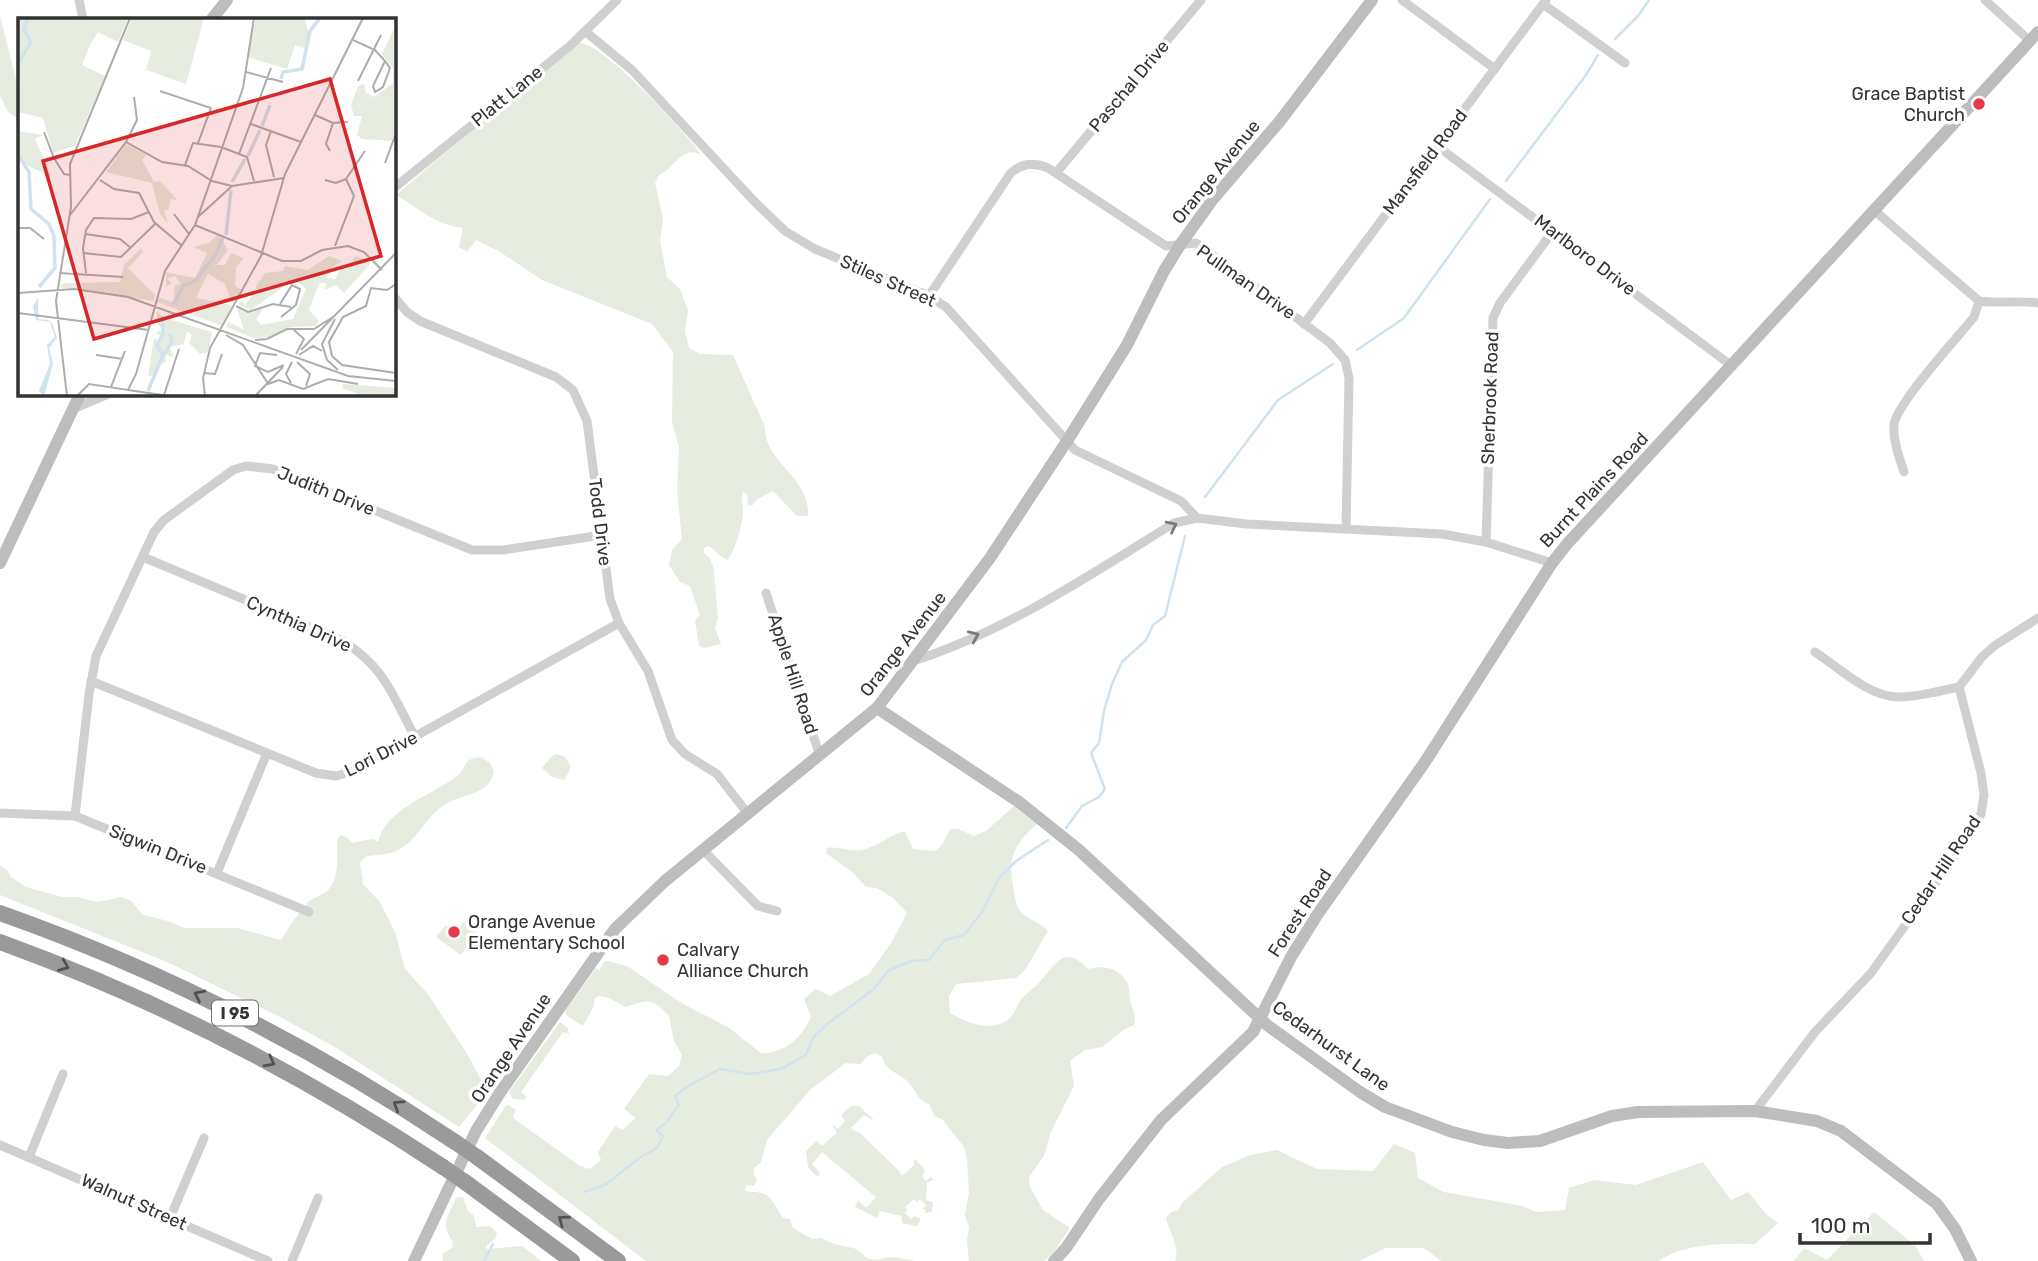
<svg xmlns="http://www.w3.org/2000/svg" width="2038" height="1261" viewBox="0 0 2038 1261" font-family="Rubik,sans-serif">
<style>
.green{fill:#e6ecdf}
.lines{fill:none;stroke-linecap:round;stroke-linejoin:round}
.stream{stroke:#cfe2ee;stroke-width:2.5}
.street{stroke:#d0d0d0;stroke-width:9}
.secondary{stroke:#bdbdbd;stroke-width:12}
.highway{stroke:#9a9a9a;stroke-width:16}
.highway-bridge{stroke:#9a9a9a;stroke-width:16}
.oneway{stroke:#7a7a7a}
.oneway2{stroke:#525252}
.poi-dot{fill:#e63946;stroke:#fff;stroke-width:2.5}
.labels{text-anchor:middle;stroke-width:7;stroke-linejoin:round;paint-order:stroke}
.shield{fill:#fff;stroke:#707070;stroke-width:2}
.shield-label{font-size:16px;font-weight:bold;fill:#333}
.street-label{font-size:18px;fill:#333;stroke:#fff}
.poi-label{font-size:18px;fill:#333;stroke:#fff;text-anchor:start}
.inset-river{fill:none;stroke:#cfe2ee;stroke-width:3.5}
.inset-road{fill:none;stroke:#adadad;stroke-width:2}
.view{fill:#d62828;fill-opacity:0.15;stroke:#d62828;stroke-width:3.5}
.inset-edge{fill:none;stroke:#333;stroke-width:3.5}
</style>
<rect width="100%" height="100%" fill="#fff"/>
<g class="green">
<path d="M0,16l19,76v27l-11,-7 -8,-16z"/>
<path d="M581,43c25,3 103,88 120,111l-11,-2 -10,5 -14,14 -7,4 -4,8 8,35 -3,22 7,37 13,12 8,21 -3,21 4,17 11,6 33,1 32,72c-1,36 46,50 43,89h-11l-24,-25 -16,8 -5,7 -4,-1 -1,-11 -4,-2c-3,7 0,10 0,17 0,16 -7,38 -15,51 -8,-2 -12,-11 -20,-14l-4,2v5l6,5 4,12 4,48 -3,10 6,16 -17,4 -5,-2 -4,-26 5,-5 -10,-29 -10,-4 -11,-17 3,-15 10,-11 -5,-48 2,-43 -7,-26 1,-70 -21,-28 -110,-44 -42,-28 -24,-12 -9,12 -8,-5 4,-19c-27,-3 -45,-20 -67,-33l176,-150z"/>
<path d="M556,754l8,2 7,10 -6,14 -13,-3 -10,-9 10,-12z"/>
<path d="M481,757l9,6 4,8c-4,25 -32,22 -50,34 -19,13 -26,35 -46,45 -9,5 -22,5 -32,6l-6,6 3,22 17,18 15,30 10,37 22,24 39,59 22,40 -29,35 -124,-80 -53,-29 -115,-56 -167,-67v-30l7,5 4,7 15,10 36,10h16l20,5 23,-5 10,4 12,14 25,6 17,7h52l44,12 12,-19 16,-20 19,-10 7,-13 2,-10v-28l4,-5 7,3 4,5 20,-4 6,3c7,-33 55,-47 79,-66 11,-9 4,-17 24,-19z"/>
<path d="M1014,806l23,18c-23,21 -29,31 -24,63 2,6 2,16 5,21 7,12 22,13 30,23l-23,39 -9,8 -60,6 -7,12 1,17c17,10 43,21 61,4 5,-5 6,-13 11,-19 5,-5 11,-9 16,-14 18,-20 26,-41 50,-15 14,-4 30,-2 39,13 3,6 2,15 4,22 3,9 5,11 3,21l-11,5 -21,17 -17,3 -15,11 4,25 -23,46 -7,24 -15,21 1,10 13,23 27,18 -16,24 -10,9h-75l-2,-20 2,-14 -4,-12 4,-22 -2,-34 -3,-12 -22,-28 -8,-3 -5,-12c-13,-4 -13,-16 -23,-24 -10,-8 -21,-10 -24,-24l-7,-3 -9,4 -5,7 -15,-1 -35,26 -44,51 -6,22 -7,6v7l3,4 -3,7 -8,-1 -1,5c6,3 9,1 16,3 11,1 16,17 22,25l7,1 3,9 19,11 9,-1 13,6 23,5 11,10 11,1c9,-6 25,-1 36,1h-269l-161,-123 21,-33h2l8,5 -3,8 67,48 10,3 11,-9 -3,-8 17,-26 7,4 14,-12 -12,-9 25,-35 19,2 11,-10 3,-11 -8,-14 -5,-25c-17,-18 -20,-17 -43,-9l-17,-9 -9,-2 -5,2 -1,8 -11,20 -16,-10 -2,-5 31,-43 3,2 5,-8 3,-1 20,5 56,38 45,23 34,27c25,-3 39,-15 49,-37l-7,-18 12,-10 14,7 39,-22 22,-31 16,-30 -14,-15 -16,-10 -11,-1 -14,-15 -26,-19 1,-5c12,-2 23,4 35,2 15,-3 28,-15 43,-19l8,18 23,2 7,-8 7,-14h8l16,7 12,-5z"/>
<path d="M464,921l13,9 -16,25 -25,-18 9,-11 15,1z"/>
<path d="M560,1022l8,6 1,6 -6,-2 -42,60 6,5 -3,3 -11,-1 -4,-7z"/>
<path d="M851,1106h8l16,15 -11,-6 -13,13 5,4 2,-1 41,40 3,5 13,-12 -2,-2 2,-3 10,11 -3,6 4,5 5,-4 2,3 -6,2 -1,18 7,2 -1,10 -8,1 2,-2 -3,-3 3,-3 -6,-6 -3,3 -3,-3 -9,8 3,3 -3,3 6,6 3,-3 7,3 -4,7 -15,-3v-7l-22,-5 -3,7 -22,-11 3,-7 8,8 10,-11 -54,-45 -10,12 8,9 -1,3 -4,-1 -7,-8 -2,-16 10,-10 6,5 15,-13 -5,-9 6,5 7,-8 -4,-6z"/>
<path d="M1394,1144l21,9 3,25 26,14 79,14 13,6 29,-2 4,-22 25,-8 42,5 67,-23 28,38 17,-8 19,23 11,8 -23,21c-29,-1 -72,-1 -96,17h-218l-17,-13h-38l-27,13h-184c5,-16 -5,-27 -9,-43l5,-6 7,-2 5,-8 39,-35 28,-12 27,-5 40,19 56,2z"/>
<path d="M463,1197l5,14 6,5 2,11 14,-1 7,7 -2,6 -9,7v3l36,-3 19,15h-98l-1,-7 10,-6 1,-6c-13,-19 -5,-25 3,-44z"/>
<path d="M1874,1212l41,33 9,16h-130l10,-13 23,12z"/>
</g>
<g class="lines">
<g class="stream">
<path d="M1615,39l23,-23 11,-16"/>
<path d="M1506,181l80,-106 12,-20"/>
<path d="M1357,350l47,-32 86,-119"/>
<path d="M1205,497l73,-97 55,-36"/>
<path d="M1066,828l16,-22 17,-9 6,-8 -14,-36 8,-10 5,-32 8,-27 10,-22 24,-22 7,-15 12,-9 20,-80"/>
<path d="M584,1192l21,-7 37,-29 15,-8 6,-12 -7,-6 10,-7 13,-18 -4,-9 13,-10 32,-17 29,5 32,-5 25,-14 7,-17 13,-13 48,-36 14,-18 23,-10 18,-1 16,-20 19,-5 18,-23 17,-34 17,-17 32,-21"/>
<path d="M484,1261l9,-17"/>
</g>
<g class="street">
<path d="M79,0l4,19"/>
<path d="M1402,0l93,69"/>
<path d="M1985,0l45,41"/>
<path d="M1543,4l82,59"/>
<path d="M586,32l46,38 121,130 32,31 30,18 114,47 17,11 129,143 106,51 16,17"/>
<path d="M1437,146l295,220"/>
<path d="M1056,173l145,-173"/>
<path d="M394,188l177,-143 46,-45"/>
<path d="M1875,211l104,90c20,3 39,-1 59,2"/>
<path d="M929,296l81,-122c11,-11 24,-12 38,-6l118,78 30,-3 134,100 15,17 4,18 -3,151"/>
<path d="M394,297l13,15 13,9 136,56 17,13 14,31 23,178 9,24 29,48 24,69 13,14 32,20 31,40"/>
<path d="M1304,324l242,-324"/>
<path d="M73,409l35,-15"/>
<path d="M1904,472c-5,-16 -11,-31 -10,-47 2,-21 64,-88 80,-108l5,-16"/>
<path d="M1486,542l7,-224 7,-15 53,-72"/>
<path d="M143,557l200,84c42,27 49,53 72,96"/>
<path d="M766,593l54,163"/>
<path d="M1815,652c24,16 53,44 83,45 20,0 41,-6 61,-10"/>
<path d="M913,661c94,-30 177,-86 261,-138l23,-5 49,6 196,10 44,8 66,21"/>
<path d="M91,681l225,92 20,3 17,-5 266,-148"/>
<path d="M1959,687l23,-30 12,-11 44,-28"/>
<path d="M0,813l75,3 234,96"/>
<path d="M75,816l14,-122 7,-38 58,-124 10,-12 69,-50 13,-4 27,3 199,81h31l99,-15"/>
<path d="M703,850l55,56 19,5"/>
<path d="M217,873l50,-120"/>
<path d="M1755,1111l60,-79 56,-59 94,-131 16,-28 3,-19 -3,-22 -22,-86"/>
<path d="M0,1145l268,116"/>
<path d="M29,1157l34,-83"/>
<path d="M170,1218l34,-80"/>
<path d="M292,1261l26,-63"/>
</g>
<g class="secondary">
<path d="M212,19l15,-19"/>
<path d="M0,563l80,-169"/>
<path d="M877,708l142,94 60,48 188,175 93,67 25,15 67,25 32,8 24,3 32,-2 72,-25 26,-4 117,-1 62,10 24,10 96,73 18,25 16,32"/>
<path d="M414,1261l62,-130 23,-37 116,-165 50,-48 212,-173 113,-150 77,-117 60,-96 37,-74 16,-26 33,-46 67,-78 92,-121"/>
<path d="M1054,1261l12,-13 33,-49 62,-79 92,-88 38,-75 26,-42 108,-153 127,-199 15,-19 471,-512"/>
</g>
<g class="highway">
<path d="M0,913c161,57 313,134 455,229"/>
<path d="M0,942c157,57 304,133 443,225"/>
<path d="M477,1157l141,104"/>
<path d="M465,1182l107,79"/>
</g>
<g class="highway-bridge">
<path d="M455,1142l22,15"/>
<path d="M443,1167l22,15"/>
</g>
</g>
<defs><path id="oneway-chevron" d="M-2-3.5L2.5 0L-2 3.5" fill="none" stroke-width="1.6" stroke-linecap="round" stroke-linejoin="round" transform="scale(1.75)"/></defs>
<g class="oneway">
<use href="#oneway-chevron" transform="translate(1172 526) rotate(-26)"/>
<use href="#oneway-chevron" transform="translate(974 636) rotate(-24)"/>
</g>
<g class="oneway2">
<use href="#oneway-chevron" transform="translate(64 966) rotate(22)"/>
<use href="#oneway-chevron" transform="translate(199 995) rotate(-154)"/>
<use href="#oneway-chevron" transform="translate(270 1062) rotate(28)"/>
<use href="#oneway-chevron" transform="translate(398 1105) rotate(-148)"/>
<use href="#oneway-chevron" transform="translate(563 1220) rotate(-143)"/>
</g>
<g class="poi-dot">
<circle cx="1979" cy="104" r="7"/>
<circle cx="454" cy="932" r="7"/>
<circle cx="663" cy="960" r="7"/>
</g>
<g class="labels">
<rect class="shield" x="212" y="1000.5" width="46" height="25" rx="5"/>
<g class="shield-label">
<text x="235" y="1019">I 95</text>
</g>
<g class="street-label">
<text transform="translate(1129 86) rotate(-50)" y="6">Paschal Drive</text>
<text transform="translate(507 96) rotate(-39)" y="6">Platt Lane</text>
<text transform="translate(1425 162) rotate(-53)" y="6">Mansfield Road</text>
<text transform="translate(1216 172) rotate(-51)" y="6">Orange Avenue</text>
<text transform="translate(1585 255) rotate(37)" y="6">Marlboro Drive</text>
<text transform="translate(888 281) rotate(24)" y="6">Stiles Street</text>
<text transform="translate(1246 282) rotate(35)" y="6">Pullman Drive</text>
<text transform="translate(1490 398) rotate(-88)" y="6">Sherbrook Road</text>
<text transform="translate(1594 490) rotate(-47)" y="6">Burnt Plains Road</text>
<text transform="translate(326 491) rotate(22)" y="6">Judith Drive</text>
<text transform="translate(600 522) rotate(83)" y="6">Todd Drive</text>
<text transform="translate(299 624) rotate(24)" y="6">Cynthia Drive</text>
<text transform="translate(903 644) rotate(-52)" y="6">Orange Avenue</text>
<text transform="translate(793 674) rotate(72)" y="6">Apple Hill Road</text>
<text transform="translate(381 754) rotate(-27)" y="6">Lori Drive</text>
<text transform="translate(158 849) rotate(22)" y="6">Sigwin Drive</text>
<text transform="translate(1941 870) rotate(-56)" y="6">Cedar Hill Road</text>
<text transform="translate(1300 913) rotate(-57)" y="6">Forest Road</text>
<text transform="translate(1331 1046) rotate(36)" y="6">Cedarhurst Lane</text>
<text transform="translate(511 1048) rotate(-56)" y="6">Orange Avenue</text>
<text transform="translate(134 1202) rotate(24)" y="6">Walnut Street</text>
</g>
<g class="poi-label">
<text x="1965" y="100" text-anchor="end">Grace Baptist<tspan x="1965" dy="21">Church</tspan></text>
<text x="468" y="928">Orange Avenue<tspan x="468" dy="21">Elementary School</tspan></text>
<text x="677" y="956">Calvary<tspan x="677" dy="21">Alliance Church</tspan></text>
</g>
</g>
<g transform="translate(18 18)">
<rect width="378" height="378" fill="#fff"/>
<path d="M0,0h110l-10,24 -20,-10 -8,13 -8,20 23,11 -30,70 -22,7 -10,-35 -25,-6zM114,0h72l-18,66 -40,-14 5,-19 -28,-11zM238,0h49l5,24 -5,6 -10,-3 -8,24 -40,-12zM378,6v109l-5,8 -29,-2 -5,-4 5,-19h-8l-3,-11 7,-19 6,-2 2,9 8,4 19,-14v-15l-11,-14zM0,113l26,4 -9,4 17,38 -26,-12 -8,-10zM108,126l20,11 -4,5 12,22 6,-1 17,19 -6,-1 -3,11h-4l4,14 -8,-10 -8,-31 -46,-11zM200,216l10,16 -11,15h8l6,-12 13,5 -8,9 -1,18 8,6 -11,13 -7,-20 -17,-10 -12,24 36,7 -9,21 -66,-24 3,-4 13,4 2,-17 6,-1 -6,-8 -8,3 5,4 -6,4v-15l29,6 12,-25 -14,-6 16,-4zM123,230l2,4 -15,16 27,27 -2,6 -94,-14 5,-4 56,-1 4,-17zM311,238l13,5 -14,9 -1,8 8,1 7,-13 3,3 11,-13 15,7 -27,30 -8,-8 -11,5 1,-7h-7l-10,27 10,11 -3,5 -25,1 -21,10 -16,1 -28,-11 3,-5 15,8 -7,-22 7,4 19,-3 -7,10 5,6 32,-6 13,-30 -12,-10 -43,31 -13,-5 4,-5 3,5 8,-11h5l-2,-8 9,-13 18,-2 2,-5 23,4zM139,293l5,6 50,15 -4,20 -8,2 -11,-11 3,-8 -5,-4 -3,13 -15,3 5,10 -8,-2v7l-8,4 -3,9 -7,1 6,-38 5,4 3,-4 -6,-6 7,-2 -6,-7zM325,366l53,4v8h-32l-22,-8z" fill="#e6ecdf"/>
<path d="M20,280v21l10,1 4,3 5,15 -8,10 4,16 -9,32 -5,-5 11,-27 -3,-19 8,-8 -5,-15 -14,-2 -3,-14z" fill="#cfe2ee"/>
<path class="inset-river" d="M0,45l13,-21 -7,-12 4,-12M263,61l2,-7 19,-3 8,-38 10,-13M244,108l8,-21M0,137l11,17 2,37 18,15 5,12 1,32 -16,19M230,138l12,-26M214,164l13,-23M208,217l5,-45M155,287l10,-19 13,-6 20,-26 7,-16M146,336l8,-12 -2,-8M130,373l15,-36 -6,-10 6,-11 -1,-18"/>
<path class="inset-road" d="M335,22l22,10 10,11 5,7 -7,19 -8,5 -2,-6 12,-25M228,54l37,10M340,63l23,-46M142,73l51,17 -13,35M297,97l18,8 15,-1M233,106l50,18M253,113l-5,14 8,32M26,114l10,26 10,16 6,1M108,124l36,20 26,4 24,15 20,5M312,133l-4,-7 7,-21M221,136l32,-86M367,145l11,-30M167,147l8,-22 28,4 26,10 7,24M328,161l19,-28M82,162l14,9 25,4 15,29 27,23M307,162l11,3 10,-4M156,196l15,20M52,197l56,-73 11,-22 -3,-23M180,199l34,-31 52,-8M177,207l87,36h19l21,-11 26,-4 16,6 18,18M0,210h12l14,11M67,216l35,5 11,9M317,228l19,-50 -8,-17M65,235l38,4 34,-33M41,255l64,4M68,255l-3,-25 3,-18 8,-12 37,1 18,-7M378,266l-9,6 -16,-2 -5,18 -23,11 -14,25 3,14 10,9 54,8M0,275l56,-4 54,8 220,79 48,5M262,286l12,-19 8,4 -4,16 -15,12M218,288l12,6 25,-8 18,3M0,295l131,17M317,301l-13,25 5,16 11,10M276,312l10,9 -8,15M208,317l17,10 24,37M237,322l12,-1 20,-10h27l19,-12M283,332l95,-97M78,337l27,4M259,337l-17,-2 -5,13 13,6 16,-7M281,337l14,-9 9,5M279,344l13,12 -4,12M186,355l11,1 7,-20M273,365l-5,-9 6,-12M250,366l11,-4 24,9 25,-10 30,5M93,369l14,-36M110,372l41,6M146,377l15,-46M49,378l-11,-95 15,-94 -1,-43 60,-146M59,378l12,-12 39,6 8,-16 29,-103 30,-46 48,-137 11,-70M187,378l-2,-18 7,-30 51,-92 24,-82 78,-156M237,378l28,-29"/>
<path class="view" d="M312,61l51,177 -287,83 -51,-178z"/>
<rect width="378" height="378" class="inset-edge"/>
</g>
<path d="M1800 1233v10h130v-10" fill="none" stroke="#333333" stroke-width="3.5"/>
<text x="1811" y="1233" font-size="21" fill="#333333" stroke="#ffffff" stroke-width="5" paint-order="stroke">100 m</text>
</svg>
